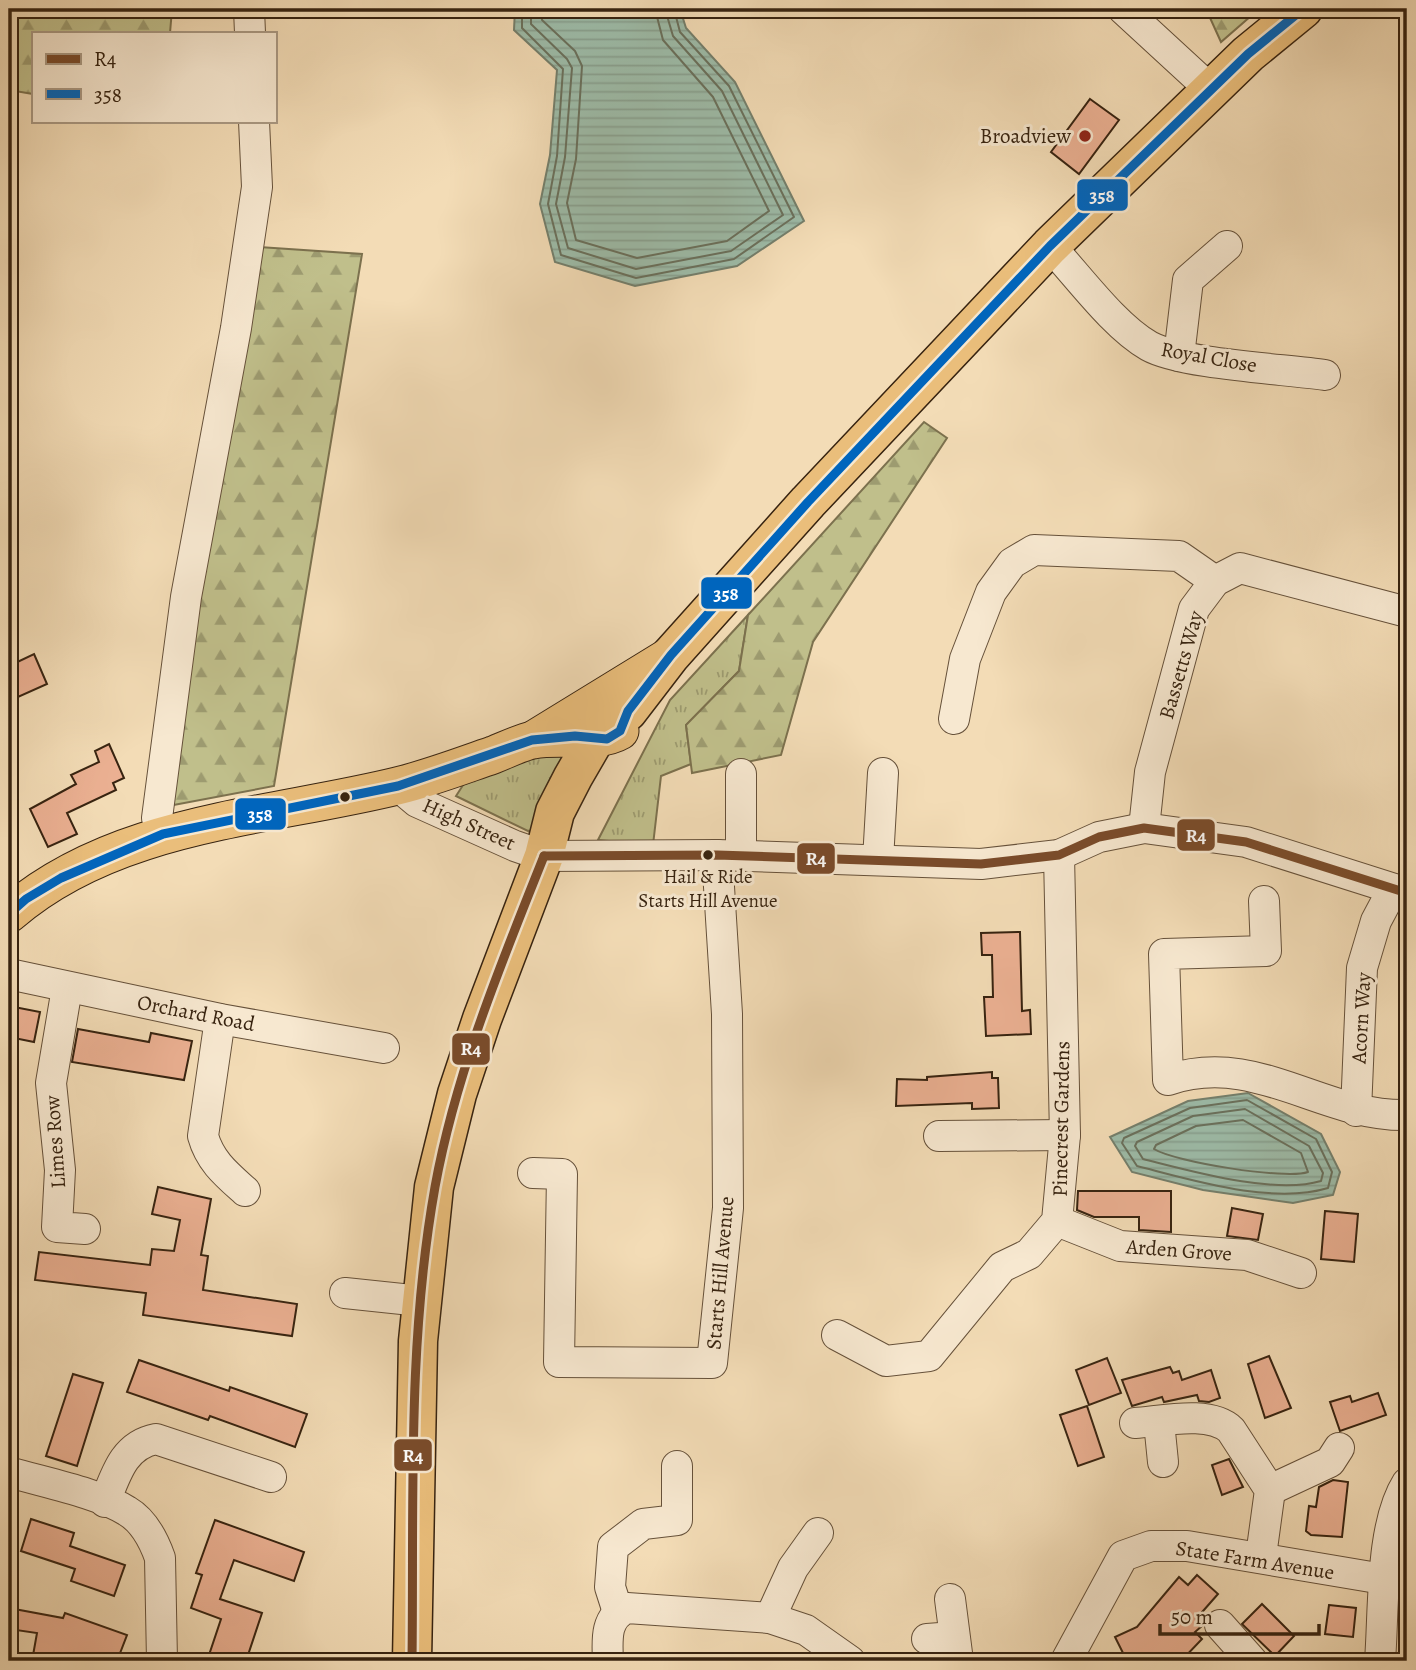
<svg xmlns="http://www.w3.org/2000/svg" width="1416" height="1670" viewBox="0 0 1416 1670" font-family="Alegreya,serif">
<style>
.grass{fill:url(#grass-tufts);stroke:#7c714e;stroke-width:2}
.forest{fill:url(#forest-firs);stroke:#7c714e;stroke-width:2}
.water{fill:url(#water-rules);stroke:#747f6c;stroke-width:2}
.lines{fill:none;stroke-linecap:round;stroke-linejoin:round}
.shore{stroke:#6a705c;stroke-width:2}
.building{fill:#ebb092;stroke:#372310;stroke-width:2}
.minor-casing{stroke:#66513a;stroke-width:32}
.major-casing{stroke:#372310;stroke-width:39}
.highway-casing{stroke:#372310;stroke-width:41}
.minor{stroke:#f7e8d0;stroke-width:30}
.major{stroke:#eabe7b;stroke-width:37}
.highway{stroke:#eabe7b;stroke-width:38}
.bus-1-casing{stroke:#f7e8d0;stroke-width:14}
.bus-2-casing{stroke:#f7e8d0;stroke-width:14}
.bus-1{stroke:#7a4b2a;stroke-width:9}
.bus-2{stroke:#0065bd;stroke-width:9}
.poi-dot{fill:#8f2418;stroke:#f7e8d0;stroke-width:2.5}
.bus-dot{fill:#372310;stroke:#f7e8d0;stroke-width:2.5}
.labels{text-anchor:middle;stroke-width:6;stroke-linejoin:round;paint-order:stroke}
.bus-label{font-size:19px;fill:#372310;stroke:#f7e8d0}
.poi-label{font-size:21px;fill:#372310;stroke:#f7e8d0;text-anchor:end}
.street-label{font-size:21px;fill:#372310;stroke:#f7e8d0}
.line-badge{stroke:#f7e8d0;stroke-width:2.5}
.badge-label{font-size:19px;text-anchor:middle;font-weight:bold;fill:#fff}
</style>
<defs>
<pattern id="grass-tufts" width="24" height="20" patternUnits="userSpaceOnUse" patternTransform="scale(1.75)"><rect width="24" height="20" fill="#c0bf8b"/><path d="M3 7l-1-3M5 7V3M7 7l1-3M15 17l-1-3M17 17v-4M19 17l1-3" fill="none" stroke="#9d9b70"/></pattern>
<pattern id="forest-firs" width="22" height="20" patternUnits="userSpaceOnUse" patternTransform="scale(1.75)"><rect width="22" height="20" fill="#c0bf8b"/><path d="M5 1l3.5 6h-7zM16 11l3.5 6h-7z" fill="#9d9b70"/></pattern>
<pattern id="water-rules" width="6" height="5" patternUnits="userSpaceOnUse" patternTransform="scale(1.75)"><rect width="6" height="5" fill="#9dbca9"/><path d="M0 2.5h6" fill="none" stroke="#88a190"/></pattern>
</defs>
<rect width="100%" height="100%" fill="#f3dcb6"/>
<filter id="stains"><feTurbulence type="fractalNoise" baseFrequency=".00286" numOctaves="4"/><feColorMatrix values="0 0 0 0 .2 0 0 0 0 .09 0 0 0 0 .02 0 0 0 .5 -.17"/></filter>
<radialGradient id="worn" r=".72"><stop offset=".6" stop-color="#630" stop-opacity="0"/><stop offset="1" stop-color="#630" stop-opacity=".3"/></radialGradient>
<g class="grass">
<path d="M748,615l-9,56 -53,54 5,39 -30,12 -8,69 -55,-5 72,-140z"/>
<path d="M565,747l7,9 -42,76 -74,-36 9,-14z"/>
</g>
<g class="forest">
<path d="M9,9h163l-2,24h-137v61l-24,-4z"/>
<path d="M1206,9h53l-38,33z"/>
<path d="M259,247l103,7 -88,532 -111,21z"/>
<path d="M924,422l23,16 -134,204 -32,113 -89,18 -6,-48 53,-54 9,-56z"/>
</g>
<g class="water">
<path d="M515,9h165l6,19 49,54 69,139 -67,45 -102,20 -80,-24 -15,-58 10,-49 7,-85 -43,-40z"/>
<path d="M1248,1093l73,41 19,38 -7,23 -40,8 -90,-13 -71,-18 -22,-35 78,-36z"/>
</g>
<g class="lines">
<g class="shore">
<path d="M522,9v19l41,41 -6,87 -9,48 13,51 75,23 98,-19 60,-42 -65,-131 -49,-54 -6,-23"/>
<path d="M531,9v15l36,35 5,9 -7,89 -9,47 12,44 68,21 95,-18 52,-36 -61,-124 -49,-55 -8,-27"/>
<path d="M541,9l1,11 33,31 7,15 -6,93 -9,44 9,37 61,18 90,-17 42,-30 -56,-114 -50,-57 -8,-31"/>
<path d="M1247,1100l69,39 16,33 -4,16c-56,17 -136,-8 -191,-22l-15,-23 2,-5 66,-30z"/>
<path d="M1245,1109l64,37 14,27 -2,8c-47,14 -130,-10 -178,-22l-8,-13 2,-4 56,-26z"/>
<path d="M1243,1120l58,33 7,19c-22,8 -133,-10 -154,-23l2,-4 40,-19z"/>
</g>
</g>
<g class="building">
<path d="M1090,99l29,21 -40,54 -28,-22z"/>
<path d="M34,654l13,30 -38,17v-35z"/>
<path d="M109,744l15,34 -11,5 3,7 -49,23 10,21 -29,13 -18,-38 46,-25 -5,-9 28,-13 -4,-11z"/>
<path d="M1020,932l2,79 8,-1 1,24 -45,2 -2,-39h9l-1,-42h-10l-1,-22z"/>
<path d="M9,1006l31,6 -6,30 -25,-5z"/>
<path d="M78,1029l71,13 2,-9 41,8 -8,39 -112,-18z"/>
<path d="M992,1072v6h6l1,30 -27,1v-6l-76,3 1,-27 30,1v-3z"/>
<path d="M158,1187l53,12 -10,56 7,1 -5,34 94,14 -5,32 -149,-21 3,-22 -111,-13 4,-28 111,13 2,-16 22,2 6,-31 -28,-6z"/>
<path d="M1078,1191h93v41l-32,-2v-13h-45l-17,-7z"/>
<path d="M1232,1208l31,6 -5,26 -31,-4z"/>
<path d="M1325,1211l33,3 -4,48 -33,-3z"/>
<path d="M1269,1356l22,52 -26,10 -17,-54z"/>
<path d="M1107,1358l14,35 -32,12 -13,-35z"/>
<path d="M139,1360l90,31 1,-4 77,27 -12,33 -85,-31 -2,4 -81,-28z"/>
<path d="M1170,1367l3,6 6,-2 3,9 29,-10 9,28 -11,4 -10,-1 -2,-6 -33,7 -2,-5 -30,9 -10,-26z"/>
<path d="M73,1374l30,9 -26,83 -31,-10z"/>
<path d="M1378,1393l8,22 -46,16 -10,-29 20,-6 2,6z"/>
<path d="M1087,1406l17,51 -26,9 -18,-51z"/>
<path d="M1229,1459l14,28 -21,8 -10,-30z"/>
<path d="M1333,1480l15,2 -6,55 -31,-2 -5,-4 3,-25 7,1 3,-20z"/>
<path d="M31,1519l43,14 -4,13 55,19 -11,31 -43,-15 4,-12 -54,-18z"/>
<path d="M215,1520l89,32 -10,29 -60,-21 -14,39 42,14 -16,48h-39l14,-42 -30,-11 11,-33 -6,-2z"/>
<path d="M1197,1575l21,19 -22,25 7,6 -8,7 7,7 -21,22h-54l-12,-24 22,-10 42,-50 9,8z"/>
<path d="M1262,1604l32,32 -19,20 -33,-32z"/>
<path d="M1329,1605l27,3 -3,29 -28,-3z"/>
<path d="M9,1608l54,10 2,-5 62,22 -10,26h-85l5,-28 -28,-4z"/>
</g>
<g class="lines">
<g class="minor-casing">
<g id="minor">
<path d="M249,9l1,24"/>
<path d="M1123,9l88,81"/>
<path d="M1050,246c28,30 64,80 99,100 32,18 135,23 176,29"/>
<path d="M1179,356l9,-76 39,-34"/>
<path d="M954,719l11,-60 26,-67 21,-29 22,-13 145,6 36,25"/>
<path d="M741,774v82"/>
<path d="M398,786l19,16 98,44 29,10 173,-1 264,9 78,-9 40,-18 45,-9 102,14 161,51"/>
<path d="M1144,828l6,-56 44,-163 21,-28 25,-13 167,44"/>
<path d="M163,834l-6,-16 29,-221 50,-269 21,-141 -3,-66"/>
<path d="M878,860l5,-87"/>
<path d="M1264,901l2,50 -102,3 4,126c88,-30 154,37 239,35"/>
<path d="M9,974l211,45 164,29"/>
<path d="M67,988l-16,95 9,87 -3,57 28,2"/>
<path d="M220,1019l-17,117c7,25 23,38 42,55"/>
<path d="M1356,1111l6,-143 14,-47 17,-32"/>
<path d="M939,1136l126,-1"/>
<path d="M533,1173l29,1 -3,188 153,1 16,-155 -1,-194 -10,-159"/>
<path d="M1057,1221l63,25 127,9 54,18"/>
<path d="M345,1293l76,8"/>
<path d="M837,1335l49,26 43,-5 73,-89 27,-13 28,-33 8,-86 -6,-280"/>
<path d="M1159,1422l4,40"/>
<path d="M1135,1423c28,-2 75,-13 96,7l39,60 -9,66"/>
<path d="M9,1472c33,10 90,21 118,39 17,10 27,30 33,47l2,103"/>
<path d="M1270,1490l60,-28 9,-14"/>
<path d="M105,1502c11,-28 19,-57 51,-63l115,38"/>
<path d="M950,1599l8,62"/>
<path d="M618,1612l-8,-25 3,-40 30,-23 34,-4v-54"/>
<path d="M770,1618l23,-50 25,-35"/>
<path d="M1220,1625l32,36"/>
<path d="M927,1639l27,-2"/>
<path d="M608,1661c-1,-21 -3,-44 19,-53l143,10 36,12 44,31"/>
<path d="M1066,1661l57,-105 28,-10h36l196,33"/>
<path d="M1380,1661c4,-51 0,-135 27,-178"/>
</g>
</g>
<g class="major-casing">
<g id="major">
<path d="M536,738l132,-81"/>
<path d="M9,914c106,-92 257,-96 388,-128 33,-8 64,-20 96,-31 13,-5 26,-12 40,-15 28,-5 65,4 87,-9"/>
</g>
</g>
<g class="highway-casing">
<path id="highway" d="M412,1661l6,-320 16,-154 23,-93 25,-75 62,-163 11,-44 18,-35 22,-38 33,-28 43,-56 137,-153 242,-256 198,-192 55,-45"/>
</g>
<use href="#minor" class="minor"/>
<use href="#major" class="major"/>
<use href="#highway" class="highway"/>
<g class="bus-1-casing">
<g id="bus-1">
<path d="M544,856l173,-1 264,9 78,-9 40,-18 45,-9 102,14 161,51"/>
<path d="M412,1661c2,-158 -5,-318 23,-474 21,-115 66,-223 109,-331"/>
</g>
</g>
<g class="bus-2-casing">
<path id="bus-2" d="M9,914l17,-15 35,-21 102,-44 235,-48 134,-46 43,-4 32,3 13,-8 8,-20 43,-56 137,-153 242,-256 198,-192 55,-45"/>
</g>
<use href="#bus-1" class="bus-1"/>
<use href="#bus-2" class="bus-2"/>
</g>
<circle class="poi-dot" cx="1085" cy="136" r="7"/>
<g class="bus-dot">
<circle cx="345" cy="797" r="6"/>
<circle cx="708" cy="855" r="6"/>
</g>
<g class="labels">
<g class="bus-label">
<text x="708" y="883">Hail &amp; Ride<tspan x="708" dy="24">Starts Hill Avenue</tspan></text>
</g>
<g class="poi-label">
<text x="1071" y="143">Broadview</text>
</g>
<g class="street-label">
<text transform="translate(1209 357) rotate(10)" y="7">Royal Close</text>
<text transform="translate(1181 665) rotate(-74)" y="7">Bassetts Way</text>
<text transform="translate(469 824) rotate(24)" y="7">High Street</text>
<text transform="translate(196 1013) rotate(11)" y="7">Orchard Road</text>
<text transform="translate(1361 1018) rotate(-87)" y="7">Acorn Way</text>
<text transform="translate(1061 1119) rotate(-89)" y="7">Pinecrest Gardens</text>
<text transform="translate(55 1142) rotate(-94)" y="7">Limes Row</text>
<text transform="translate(1179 1250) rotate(4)" y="7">Arden Grove</text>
<text transform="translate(720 1273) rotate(-85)" y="7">Starts Hill Avenue</text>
<text transform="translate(1255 1560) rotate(9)" y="7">State Farm Avenue</text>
</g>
</g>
<g class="line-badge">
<rect x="1076" y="178" width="53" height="34" rx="7" fill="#0065bd"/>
<rect x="700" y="576" width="53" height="34" rx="7" fill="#0065bd"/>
<rect x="234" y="797" width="53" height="34" rx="7" fill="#0065bd"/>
<rect x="1176" y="818" width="40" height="34" rx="7" fill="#7a4b2a"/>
<rect x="796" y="842" width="40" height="33" rx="7" fill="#7a4b2a"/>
<rect x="451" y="1032" width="40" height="34" rx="7" fill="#7a4b2a"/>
<rect x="393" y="1438" width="40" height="34" rx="7" fill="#7a4b2a"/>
</g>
<g class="badge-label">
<text x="1102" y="202">358</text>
<text x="726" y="600">358</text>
<text x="260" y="821">358</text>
<text x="1196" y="842">R4</text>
<text x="816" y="865">R4</text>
<text x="471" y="1055">R4</text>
<text x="413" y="1462">R4</text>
</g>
<rect width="1416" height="1670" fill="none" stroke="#f3dcb6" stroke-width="35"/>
<rect x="10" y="10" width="1395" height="1649" fill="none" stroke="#372310" stroke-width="3.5"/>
<rect x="18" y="18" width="1381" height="1635" fill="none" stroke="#372310" stroke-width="2"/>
<rect x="32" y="32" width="245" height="91" fill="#f7e8d0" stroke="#aa9983" stroke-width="2"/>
<rect x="46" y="54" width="35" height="10" fill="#7a4b2a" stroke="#aa9983" stroke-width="2"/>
<text x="94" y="66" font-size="21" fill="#372310">R4</text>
<rect x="46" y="89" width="35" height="10" fill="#0065bd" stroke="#aa9983" stroke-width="2"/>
<text x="94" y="102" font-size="21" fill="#372310">358</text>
<path d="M1160 1624v10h159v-10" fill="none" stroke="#372310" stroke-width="3.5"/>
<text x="1171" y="1624" font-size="21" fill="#372310" stroke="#f7e8d0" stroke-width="5" paint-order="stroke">50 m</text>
<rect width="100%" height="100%" filter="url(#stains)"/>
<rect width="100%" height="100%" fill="url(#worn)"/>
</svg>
